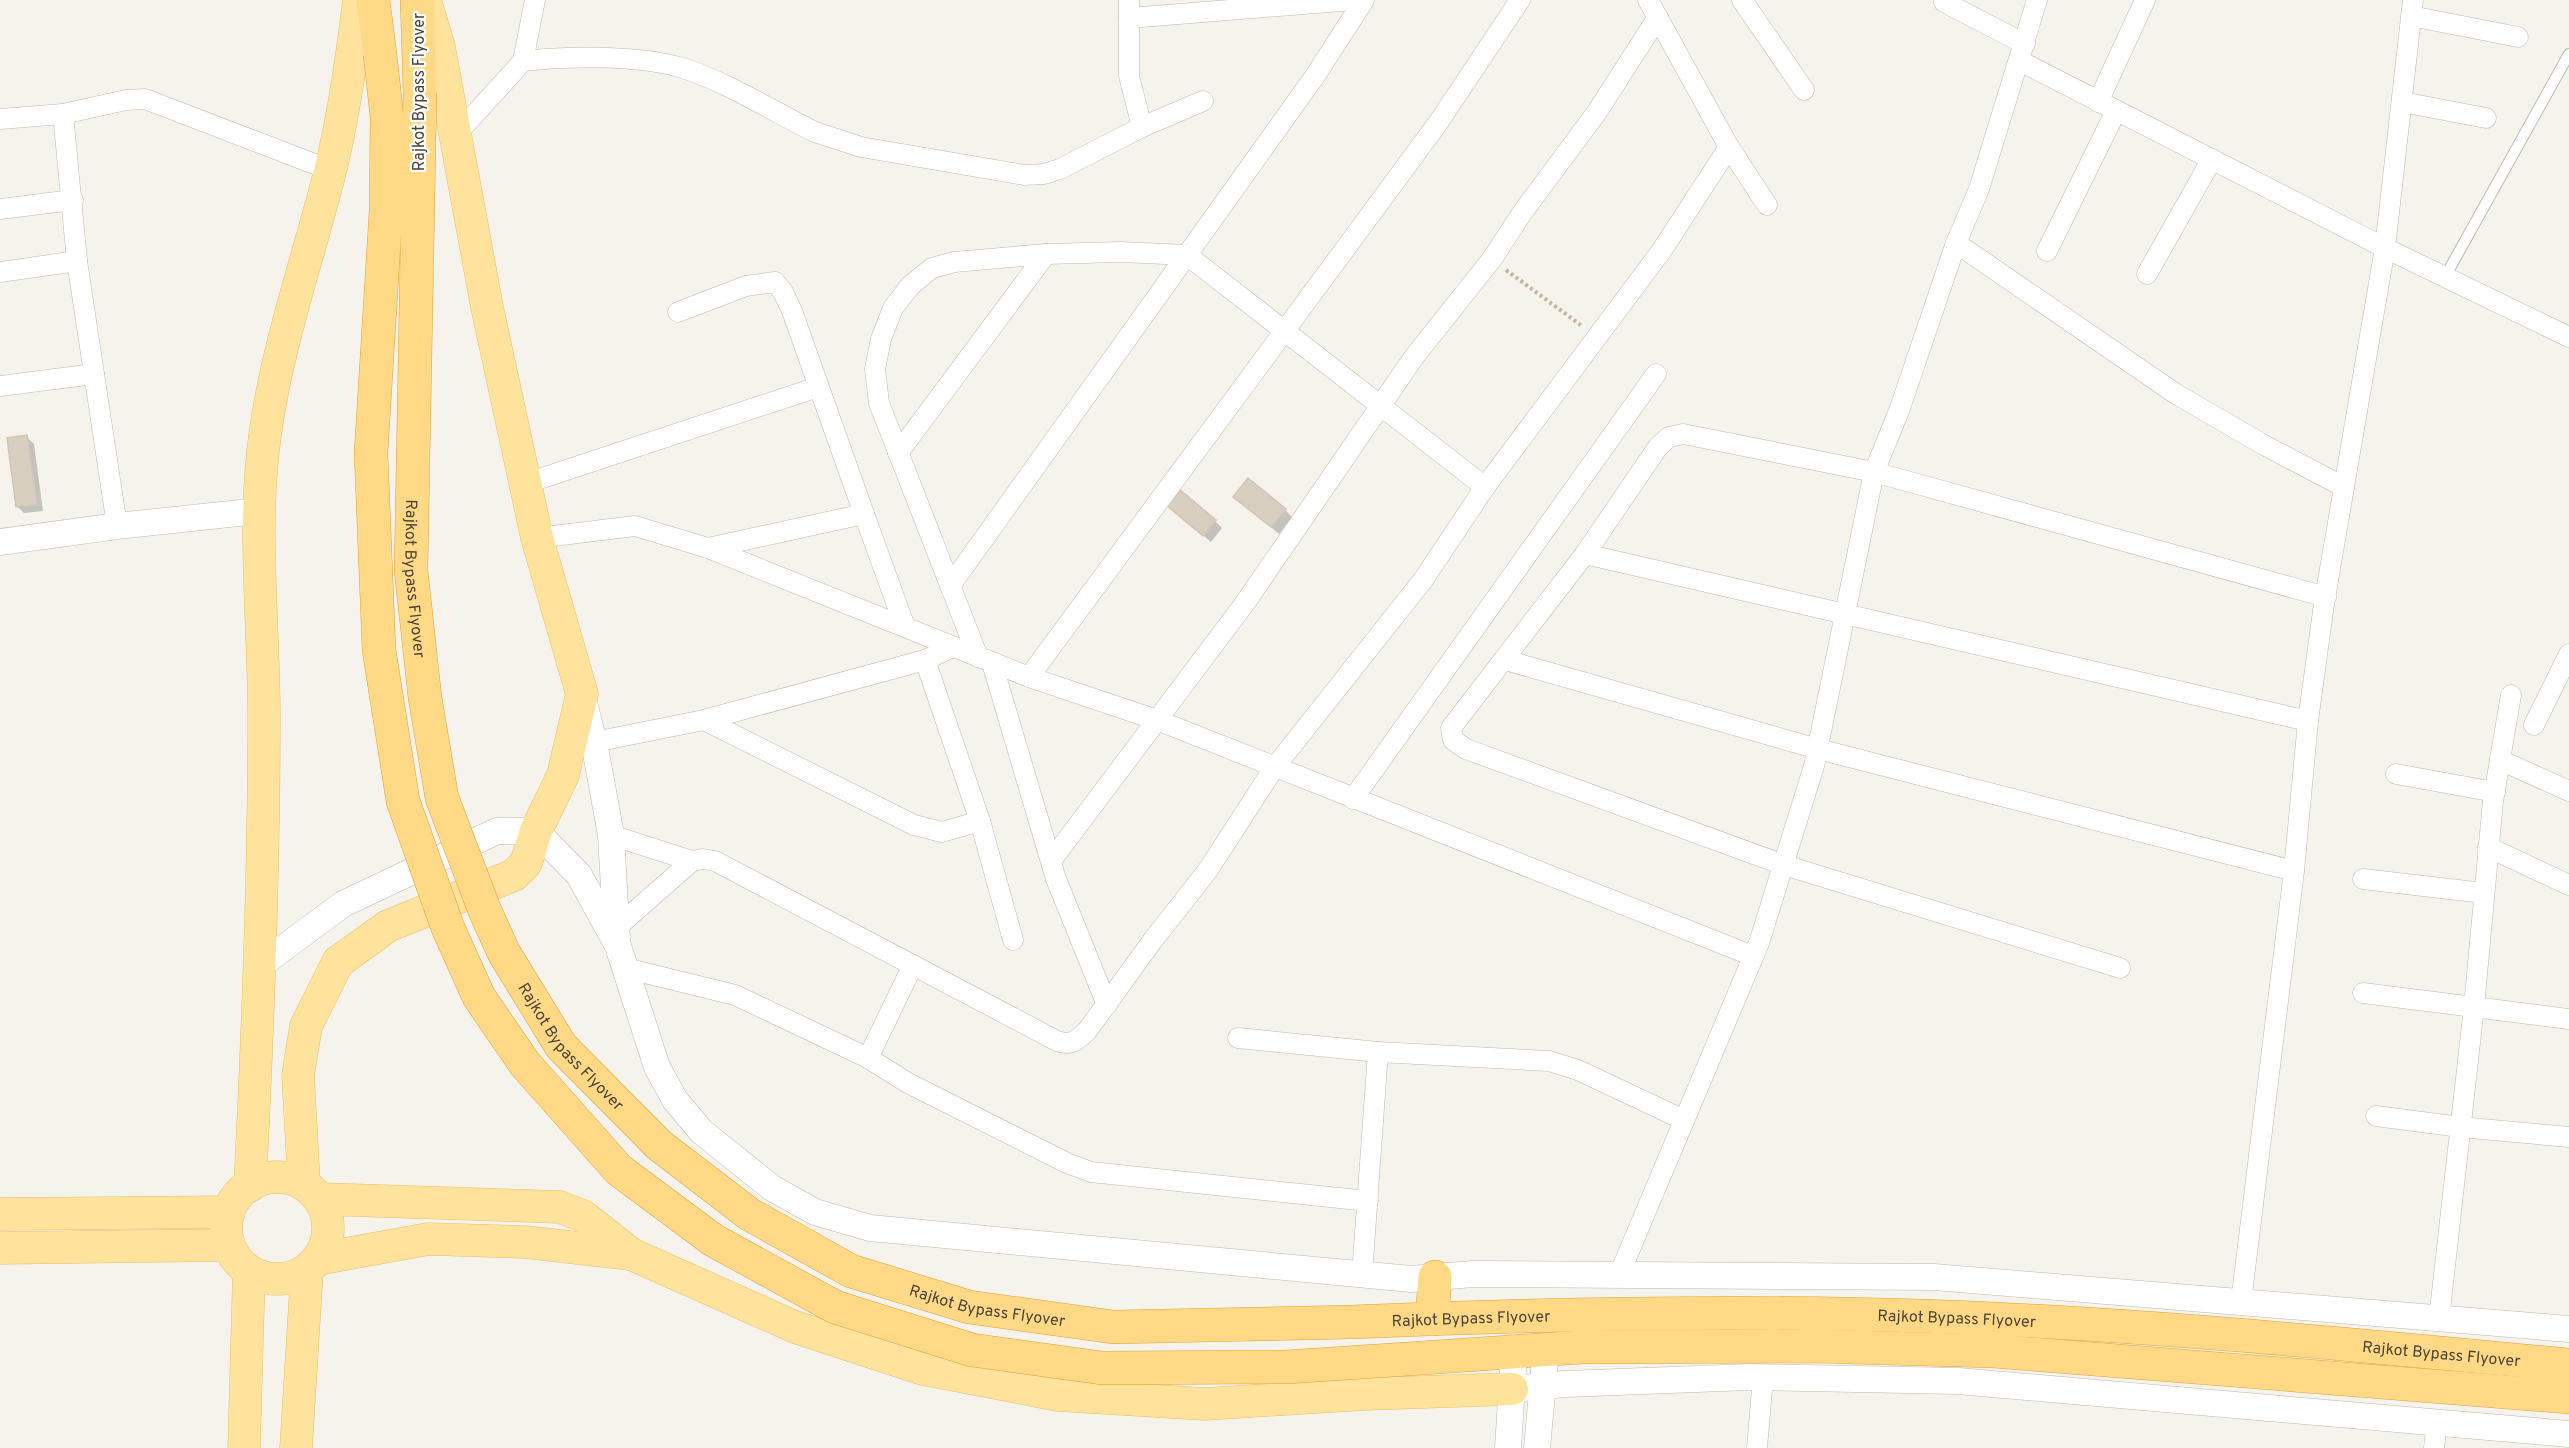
<svg xmlns="http://www.w3.org/2000/svg" width="2569" height="1448" viewBox="0 0 2569 1448" font-family="Overpass,sans-serif">
<style>
.shadow{fill:#0003}
.building{fill:#d8cfc1;stroke:#d3c7b4;stroke-width:1.5}
.lines{fill:none;stroke-linecap:round;stroke-linejoin:round}
.service-casing{stroke:#c2bbae;stroke-width:12}
.minor-casing{stroke:#c2bbae;stroke-width:21}
.tertiary-casing{stroke:#c2bbae;stroke-width:27}
.primary-casing{stroke:#e6c16a;stroke-width:33}
.trunk-casing{stroke:#e0a43c;stroke-width:34}
.path{stroke:#c4b79f;stroke-width:4;stroke-dasharray:3 3;stroke-linecap:butt}
.service{stroke:#fff;stroke-width:10}
.minor{stroke:#fff;stroke-width:20}
.tertiary{stroke:#fff;stroke-width:26}
.primary{stroke:#ffe39c;stroke-width:32}
.trunk{stroke:#ffd985;stroke-width:33}
.trunk-bridge-casing{stroke:#e0a43c;stroke-width:34;stroke-linecap:butt}
.trunk-bridge{stroke:#ffd985;stroke-width:33}
.labels{text-anchor:middle;stroke-width:4.5;stroke-linejoin:round;paint-order:stroke}
.street-label{font-size:16px;fill:#4b4439;stroke:#fff}
</style>
<rect width="100%" height="100%" fill="#f6f3ec"/>
<g class="shadow">
<path d="M27,437l7,7 9,67 -19,2 -7,-7z"/>
<path d="M1235,497l50,13 7,7 -13,17z"/>
<path d="M1175,512l40,9 7,7 -11,14z"/>
</g>
<g class="building">
<path d="M27,435l10,69 -21,3 -9,-69z"/>
<path d="M1248,478l38,31 -15,18 -38,-30z"/>
<path d="M1179,489l37,31 -13,16 -37,-31z"/>
</g>
<g class="lines">
<g class="service-casing">
<path id="service" d="M2446,275l123,-221"/>
</g>
<g class="minor-casing">
<g id="minor">
<path d="M1129,0v76l13,51"/>
<path d="M1648,0l81,147 38,58"/>
<path d="M1742,0l62,90"/>
<path d="M1944,2l81,42"/>
<path d="M2411,16l107,21"/>
<path d="M1129,18l225,-18"/>
<path d="M523,61l12,-61"/>
<path d="M2020,61l365,187 184,89"/>
<path d="M2098,102l47,-102"/>
<path d="M2402,102l84,16"/>
<path d="M63,114l14,147 40,265"/>
<path d="M0,119l63,-5 63,-14 19,-1 185,71"/>
<path d="M454,137l69,-76c44,-5 113,-6 156,6 43,12 95,45 136,65l46,15 163,28 20,-1 16,-5 82,-42 61,-26"/>
<path d="M0,209l73,-9"/>
<path d="M1956,243l220,151 88,51 80,42"/>
<path d="M2047,251l69,-140"/>
<path d="M0,272l77,-11"/>
<path d="M2147,274l65,-115"/>
<path d="M678,312l68,-26 29,-4 8,10 9,19 72,203 -156,34"/>
<path d="M0,386l94,-12"/>
<path d="M898,453l148,-199"/>
<path d="M524,484l294,-97"/>
<path d="M864,514l41,113"/>
<path d="M537,538l98,-12 73,22 321,129 128,43 596,236"/>
<path d="M1585,554l723,167"/>
<path d="M950,586l365,-510 49,-76"/>
<path d="M978,657l-99,-254 -4,-34 6,-30 12,-31 18,-23 21,-17 22,-6 92,-8 75,-2 66,3 298,232"/>
<path d="M925,660l55,161 33,119"/>
<path d="M1505,660l313,89 476,122"/>
<path d="M992,663l64,216 51,126"/>
<path d="M1029,677l409,-554 82,-123"/>
<path d="M704,720l210,105 28,7 38,-11"/>
<path d="M2534,725l35,-71"/>
<path d="M594,742l110,-22 221,-60 28,-13"/>
<path d="M2500,760l69,31"/>
<path d="M2396,774l99,18"/>
<path d="M1353,799l303,-425"/>
<path d="M611,835l81,26"/>
<path d="M2488,847l81,38"/>
<path d="M1051,861l194,-258 169,-246 78,-98 30,-46 75,-101 61,-95"/>
<path d="M2363,879l121,14"/>
<path d="M617,927l75,-66 11,-2 12,2 342,180c14,5 19,0 30,-10l66,-91 55,-70 66,-102 149,-188 62,-93 177,-237 67,-103"/>
<path d="M625,968l110,27 133,63 40,25 159,80 24,9 277,29"/>
<path d="M2120,968l-336,-103 -318,-116 -13,-9 -2,-12 134,-174 73,-107 11,-10 14,-3 191,38 452,125"/>
<path d="M2363,993l111,14 19,-206 18,-106"/>
<path d="M1238,1038l140,14 171,9 29,9 106,50"/>
<path d="M868,1058l45,-93"/>
<path d="M2376,1116l84,11 109,10"/>
<path d="M1362,1275l16,-223"/>
<path d="M1619,1275l140,-332 55,-177 60,-294 25,-61 57,-168 23,-54 58,-189"/>
<path d="M2241,1302l53,-431 14,-150 16,-117 61,-356 28,-248"/>
<path d="M2439,1319l35,-312 95,12"/>
<path d="M1757,1448l6,-71"/>
<path d="M2434,1448l3,-25"/>
</g>
</g>
<g class="tertiary-casing">
<g id="tertiary">
<path d="M0,542l117,-16 141,-15"/>
<path d="M582,695l12,47 17,93 6,105"/>
<path d="M262,964l81,-60 154,-73h39l43,44 39,71 39,121 18,33 26,31 71,57 43,24 55,16 541,51 62,-5 461,3 635,52"/>
<path d="M1512,1389l53,-5 185,-7 208,4 611,53"/>
<path d="M1508,1448l6,-96"/>
<path d="M1537,1448l9,-99"/>
</g>
</g>
<g class="primary-casing">
<g id="primary">
<circle cx="277" cy="1228" r="51"/>
<path d="M304,1184l-6,-109 8,-49 32,-64 50,-36 126,-51 12,-12 10,-32 27,-56 19,-81 -45,-156 -50,-231 -48,-260 -14,-47"/>
<path d="M250,1186c8,-157 14,-312 14,-469 0,-94 -12,-189 1,-282 12,-89 43,-176 65,-263 14,-57 22,-114 29,-172"/>
<path d="M320,1199l240,8 23,9 48,38 164,73 128,42 135,26 147,9 160,-10 147,-5"/>
<path d="M0,1214l229,-2"/>
<path d="M0,1248l229,-3"/>
<path d="M318,1259l110,-20 97,3 106,12"/>
<path d="M244,1448l5,-177"/>
<path d="M296,1448l11,-178"/>
</g>
</g>
<g class="trunk-casing">
<g id="trunk">
<path d="M373,0l7,54"/>
<path d="M417,0l3,93"/>
<path d="M1432,1319l3,-42"/>
<path id="s1" d="M1351,1322c190,-8 379,-12 570,-6 216,7 432,29 648,49"/>
<path d="M1422,1358l160,-11 232,-1 179,5 576,46"/>
</g>
</g>
<path class="path" d="M1506,270l76,56"/>
<use href="#service" class="service"/>
<use href="#minor" class="minor"/>
<use href="#tertiary" class="tertiary"/>
<use href="#primary" class="primary"/>
<use href="#trunk" class="trunk"/>
<g class="trunk-bridge-casing">
<g id="trunk-bridge">
<path d="M380,54l7,63 -1,94 -15,242 8,197 24,151 45,127 31,69 46,67 94,106 94,70 122,67 137,43 130,18 184,-1 136,-9"/>
<path id="s2" d="M420,93l-9,477 14,128 17,100 43,113 19,42 57,93 98,99 90,69 102,57 118,36 144,20 238,-5"/>
</g>
</g>
<use href="#trunk-bridge" class="trunk-bridge"/>
</g>
<g class="labels">
<g class="street-label">
<text transform="translate(418 92) rotate(-90)" y="6">Rajkot Bypass Flyover</text>
<text dy="6" stroke="none"><textPath href="#s2" startOffset="486">Rajkot Bypass Flyover</textPath></text>
<text dy="6" stroke="none"><textPath href="#s2" startOffset="990">Rajkot Bypass Flyover</textPath></text>
<text dy="6" stroke="none"><textPath href="#s2" startOffset="1494">Rajkot Bypass Flyover</textPath></text>
<text dy="6" stroke="none"><textPath href="#s1" startOffset="120">Rajkot Bypass Flyover</textPath></text>
<text dy="6" stroke="none"><textPath href="#s1" startOffset="606">Rajkot Bypass Flyover</textPath></text>
<text dy="6" stroke="none"><textPath href="#s1" startOffset="1092">Rajkot Bypass Flyover</textPath></text>
</g>
</g>
</svg>
